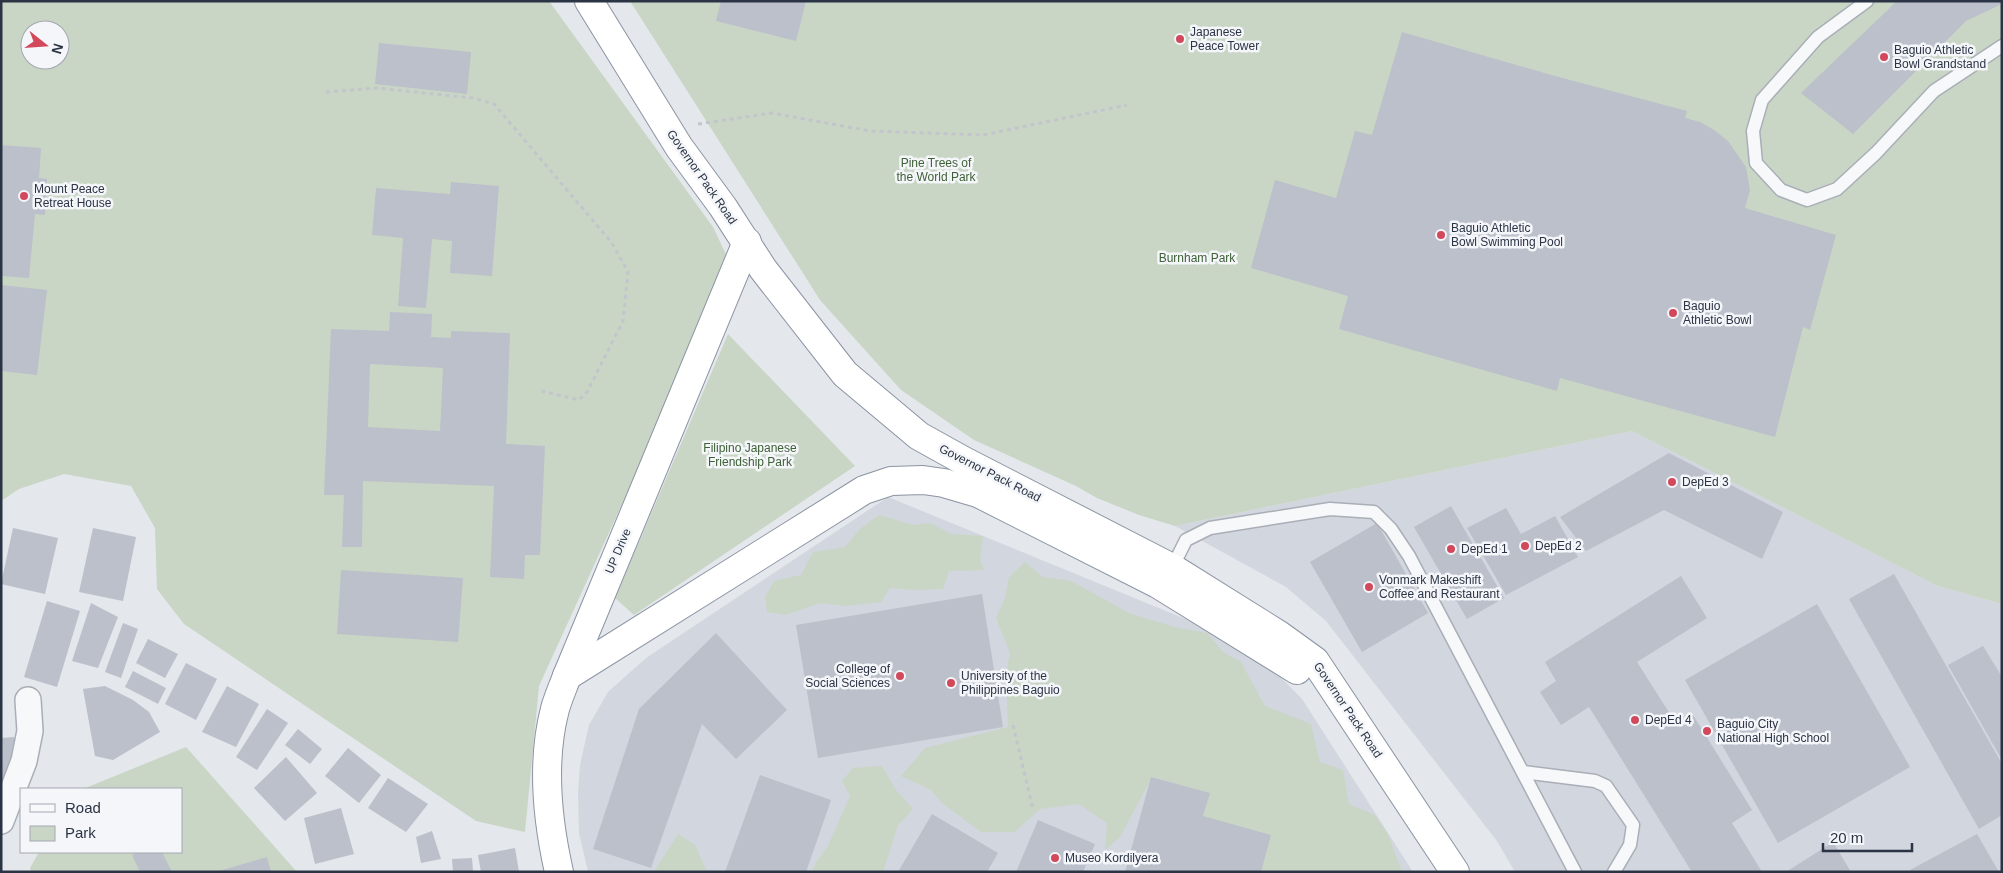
<svg xmlns="http://www.w3.org/2000/svg" width="2003" height="873" viewBox="0 0 2003 873" font-family="Arial,sans-serif">
<style>
.built{fill:#d2d6de}
.green{fill:#c9d6c5;fill-rule:evenodd}
.building{fill:#bbc0ca;fill-rule:evenodd}
.lines{fill:none;stroke-linecap:round;stroke-linejoin:round}
.lane-casing{stroke:#a9aeb7;stroke-width:15}
.street-casing{stroke:#a9aeb7;stroke-width:28}
.highway-casing{stroke:#8b94a3;stroke-width:30}
.path{stroke:#c2c5cb;stroke-width:3;stroke-dasharray:4 4;stroke-linecap:butt}
.lane{stroke:#f7f8fa;stroke-width:12}
.street{stroke:#f7f8fa;stroke-width:25}
.highway{stroke:#fff;stroke-width:28}
.poi-dot{fill:#d1495b;stroke:#f4f6f9;stroke-width:2}
.labels{text-anchor:middle;stroke-width:5;stroke-linejoin:round;paint-order:stroke}
.poi-label{font-size:12px;fill:#2b3445;stroke:#f4f6f9;text-anchor:start}
.park-label{font-size:12px;fill:#3f6138;stroke:#f4f6f9}
.street-label{font-size:12px;fill:#2b3445;stroke:#f4f6f9}
</style>
<rect width="100%" height="100%" fill="#e4e7ec"/>
<g class="built">
<path d="M1632,431l306,155 64,18v268h-487l-18,-31 -171,-220 -40,-34 -111,-61z"/>
<path d="M888,497l334,137 42,26 38,39 111,173h-825l-9,-39 -1,-41 2,-27 9,-40 19,-33 38,-34z"/>
</g>
<g class="green">
<path d="M1,1h548l164,226 18,38 -192,421 -14,146 -49,-11 -292,-197 -27,-35 -2,-61 -24,-42 -67,-12 -45,15 -18,12zM30,30h30v30h-30z"/>
<path d="M630,1h1372v603l-64,-18 -306,-155 -457,95 -36,-11 -42,-17 -21,-12 -102,-46 -73,-50 -81,-90z"/>
<path d="M728,334l127,132 -221,149 -19,-17z"/>
<path d="M879,515l34,10 17,-2 21,11 32,2 -3,23 4,11 -35,1 -6,18 -29,1 -24,-2 -9,14 -36,4 -25,-3 -35,12 -18,-3 -2,-15 9,-16 27,-6 12,-23 32,-5 15,-18z"/>
<path d="M1025,562l18,15 28,4 58,32 45,14 33,6 16,19 18,10 24,44 46,18 9,38 23,8 6,34 26,11 13,19 14,38h-141l-58,-56 7,-23 -58,-16 -32,60 -15,13 2,-27 -28,-19 -39,5 -25,23h-34l-39,-29 -11,-13 -30,-14 24,-28 83,-21 -2,-52 4,-22 -14,-35 9,-20 4,-21z"/>
<path d="M186,747l111,125h-266l-1,-4 9,-16h142v-63h-98z"/>
<path d="M882,766l14,24 17,19 -15,16 -15,47h-71l5,-11 11,-15 22,-50 -8,-15 11,-13z"/>
<path d="M678,834l17,11 12,27h-53z"/>
</g>
<g class="building">
<path d="M721,1h85l-10,40 -80,-20z"/>
<path d="M1897,1h105v3l-36,17 -113,113 -52,-41z"/>
<path d="M1402,32l153,44 132,35 -2,7 15,4 14,8 14,11 18,26 4,23 -5,18 91,27 -26,95 -7,-3 -28,110 -215,-59 -3,13 -218,-62 9,-33 -97,-28 24,-88 61,18 19,-67 17,4z"/>
<path d="M379,43l92,9 -4,42 -92,-10z"/>
<path d="M1,145l40,3 -2,30 8,1 -2,36 -10,-1 -6,64 -28,-2z"/>
<path d="M451,182l48,4 -7,90 -42,-3 2,-32 -20,-2 -6,69 -28,-2 5,-68 -31,-3 4,-47 74,6z"/>
<path d="M1,285l46,5 -10,85 -36,-4z"/>
<path d="M390,312l42,2 -1,23 20,1v-7l59,2 -4,111 39,2 -5,109h-15l-1,24 -34,-2 4,-91 -131,-5 -1,66h-20l2,-52h-20l7,-166 58,2zM370,364l73,4 -3,63 -72,-4z"/>
<path d="M1669,453l114,59 -21,47 -98,-49 -78,41 -26,-34z"/>
<path d="M1451,506l53,92 -37,21 -53,-92z"/>
<path d="M1506,508l15,26 34,-18 23,41 -72,38 -39,-67z"/>
<path d="M1377,523l51,90 -66,39 -52,-90z"/>
<path d="M13,528l45,10 -13,56 -44,-10z"/>
<path d="M93,528l43,9 -13,64 -44,-9z"/>
<path d="M341,570l122,8 -5,64 -121,-8z"/>
<path d="M1894,574l108,190v51l-23,14 -130,-230z"/>
<path d="M1681,576l26,42 -70,44 40,63 16,-10 59,95 -20,13 30,49h-70l-103,-165 -28,18 -21,-33 16,-11 -11,-19z"/>
<path d="M982,594l21,133 -185,31 -22,-133z"/>
<path d="M47,601l33,10 -23,76 -33,-10z"/>
<path d="M91,603l27,14 -20,51 -26,-7z"/>
<path d="M1817,604l93,163 -132,76 -93,-163z"/>
<path d="M123,623l15,6 -17,49 -16,-6z"/>
<path d="M716,633l71,77 -51,49 -34,-35 -51,144 -58,-19 46,-140z"/>
<path d="M148,639l30,15 -13,24 -29,-15z"/>
<path d="M1983,646l19,31v83l-54,-95z"/>
<path d="M186,663l31,16 -21,41 -31,-16z"/>
<path d="M133,671l33,17 -8,16 -33,-17z"/>
<path d="M105,686l28,14 16,12 11,20 -47,28 -18,-4 -12,-67z"/>
<path d="M227,686l32,18 -23,43 -34,-15z"/>
<path d="M267,709l21,14 -31,47 -21,-13z"/>
<path d="M298,729l24,20 -12,15 -25,-19z"/>
<path d="M14,737v44l-13,1v-44z"/>
<path d="M348,748l33,27 -22,28 -34,-27z"/>
<path d="M286,757l31,36 -32,28 -31,-33z"/>
<path d="M760,775l71,25 -25,72h-81z"/>
<path d="M1151,777l59,16 -7,23 68,19 -10,37h-136z"/>
<path d="M388,778l40,26 -22,28 -38,-24z"/>
<path d="M341,808l13,46 -39,10 -11,-46z"/>
<path d="M932,814l66,39 -11,19h-89z"/>
<path d="M1038,820l57,24 -12,28h-67z"/>
<path d="M432,831l9,28 -20,4 -5,-26z"/>
<path d="M1977,834l22,38h-88l-1,-2z"/>
<path d="M1833,842l18,30h-65z"/>
<path d="M515,848l4,24h-38l-3,-17z"/>
<path d="M138,852h24l10,20h-32l-8,-17z"/>
<path d="M267,857l4,15h-52v-1z"/>
<path d="M472,858l1,14h-20l-1,-13z"/>
</g>
<g class="lines">
<g class="lane-casing">
<g id="lane">
<path d="M1867,1l-49,36 -56,63 -9,31 3,32 25,27 26,10 30,-11 39,-36 58,-62 68,-45"/>
<path d="M1172,568l14,-28 24,-12 120,-19 44,3 17,17 18,27 166,316"/>
<path d="M1523,772l72,9 11,5 27,39 -3,20 -16,27"/>
</g>
</g>
<g class="street-casing">
<path id="street" d="M1,821l23,-60 6,-30 -2,-31"/>
</g>
<g class="highway-casing">
<g id="highway">
<path d="M589,1l90,146 44,60 40,62 82,105 74,62 45,25 208,107 107,67 36,26 140,211"/>
<path d="M567,676l297,-186 27,-9 32,-1 21,3 34,10 180,91 139,86"/>
<path d="M559,872c-12,-53 -18,-110 -4,-163 3,-11 8,-22 12,-33l180,-434"/>
</g>
</g>
<g class="path">
<path d="M326,92l51,-4 96,10 21,6 118,139 16,29 -5,49 -36,71 -8,8 -37,-9"/>
<path d="M698,124l74,-11 98,18 113,4 144,-30"/>
<path d="M1013,725l20,84"/>
</g>
<use href="#lane" class="lane"/>
<use href="#street" class="street"/>
<use href="#highway" class="highway"/>
</g>
<g class="poi-dot">
<circle cx="1180" cy="39" r="5"/>
<circle cx="1884" cy="57" r="5"/>
<circle cx="24" cy="196" r="5"/>
<circle cx="1441" cy="235" r="5"/>
<circle cx="1673" cy="313" r="5"/>
<circle cx="1672" cy="482" r="5"/>
<circle cx="1525" cy="546" r="5"/>
<circle cx="1451" cy="549" r="5"/>
<circle cx="1369" cy="587" r="5"/>
<circle cx="900" cy="676" r="5"/>
<circle cx="951" cy="683" r="5"/>
<circle cx="1635" cy="720" r="5"/>
<circle cx="1707" cy="731" r="5"/>
<circle cx="1055" cy="858" r="5"/>
</g>
<g class="labels">
<g class="poi-label">
<text x="1190" y="36">Japanese<tspan x="1190" dy="14">Peace Tower</tspan></text>
<text x="1894" y="54">Baguio Athletic<tspan x="1894" dy="14">Bowl Grandstand</tspan></text>
<text x="34" y="193">Mount Peace<tspan x="34" dy="14">Retreat House</tspan></text>
<text x="1451" y="232">Baguio Athletic<tspan x="1451" dy="14">Bowl Swimming Pool</tspan></text>
<text x="1683" y="310">Baguio<tspan x="1683" dy="14">Athletic Bowl</tspan></text>
<text x="1682" y="486">DepEd 3</text>
<text x="1535" y="550">DepEd 2</text>
<text x="1461" y="553">DepEd 1</text>
<text x="1379" y="584">Vonmark Makeshift<tspan x="1379" dy="14">Coffee and Restaurant</tspan></text>
<text x="890" y="673" text-anchor="end">College of<tspan x="890" dy="14">Social Sciences</tspan></text>
<text x="961" y="680">University of the<tspan x="961" dy="14">Philippines Baguio</tspan></text>
<text x="1645" y="724">DepEd 4</text>
<text x="1717" y="728">Baguio City<tspan x="1717" dy="14">National High School</tspan></text>
<text x="1065" y="862">Museo Kordilyera</text>
</g>
<g class="park-label">
<text x="936" y="167">Pine Trees of<tspan x="936" dy="14">the World Park</tspan></text>
<text x="1197" y="262">Burnham Park</text>
<text x="750" y="452">Filipino Japanese<tspan x="750" dy="14">Friendship Park</tspan></text>
</g>
<g class="street-label">
<text transform="translate(702 177) rotate(55)" y="4">Governor Pack Road</text>
<text transform="translate(990 473) rotate(27)" y="4">Governor Pack Road</text>
<text transform="translate(618 551) rotate(-67)" y="4">UP Drive</text>
<text transform="translate(1348 710) rotate(56)" y="4">Governor Pack Road</text>
</g>
</g>
<rect width="2003" height="873" fill="none" stroke="#2b3445" stroke-width="5"/>
<rect x="20" y="788" width="162" height="65" fill="#f4f6f9" stroke="#a4a8b1"/>
<rect x="30" y="804" width="25" height="8" fill="#f7f8fa" stroke="#a4a8b1"/>
<text x="65" y="813" font-size="15" fill="#2b3445">Road</text>
<rect x="30" y="826" width="25" height="15" fill="#c9d6c5" stroke="#a4a8b1"/>
<text x="65" y="838" font-size="15" fill="#2b3445">Park</text>
<g transform="translate(45 45) rotate(107)"><circle r="24" fill="#f4f6f9" stroke="#a4a8b1"/>
<path d="M0-4L9 19L0 12L-9 19Z" fill="#d1495b"/>
<text y="-8" font-size="14" font-weight="bold" text-anchor="middle" fill="#2b3445">N</text>
</g>
<path d="M1823 843v8h89v-8" fill="none" stroke="#2b3445" stroke-width="2.5"/>
<text x="1830" y="843" font-size="15" fill="#2b3445" stroke="#f4f6f9" stroke-width="4" paint-order="stroke">20 m</text>
</svg>
